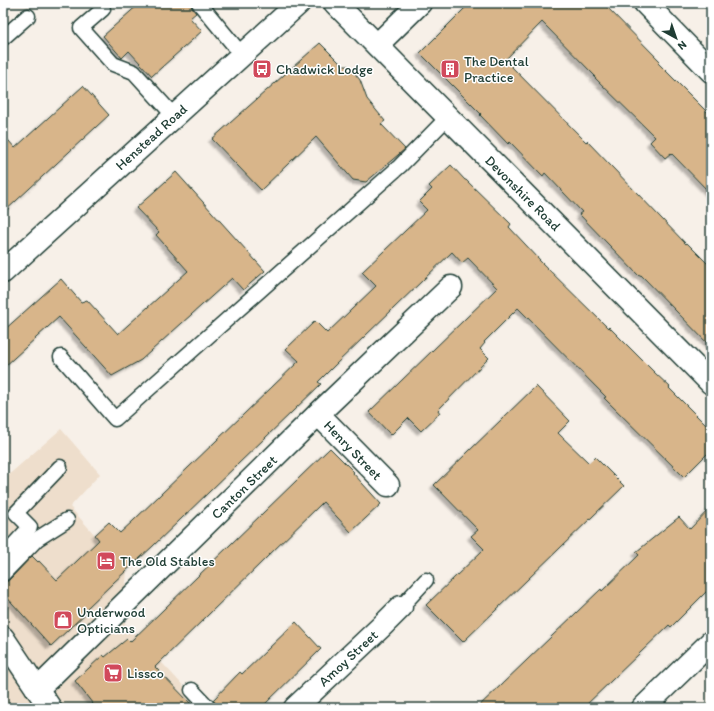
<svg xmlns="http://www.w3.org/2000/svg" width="714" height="711" viewBox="0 0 714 711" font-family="Itim,sans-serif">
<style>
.built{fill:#eedecc}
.building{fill:#d8b58a;stroke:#1f3d34;filter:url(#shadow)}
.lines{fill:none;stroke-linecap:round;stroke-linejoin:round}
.lane-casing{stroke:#1f3d34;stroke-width:17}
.street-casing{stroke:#1f3d34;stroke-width:25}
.lane{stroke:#fff;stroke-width:14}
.street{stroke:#fff;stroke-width:22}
.labels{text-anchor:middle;stroke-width:3;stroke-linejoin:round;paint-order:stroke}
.poi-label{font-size:14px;fill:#1f3d34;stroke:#fff;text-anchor:start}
.street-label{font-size:14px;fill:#1f3d34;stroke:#fff}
</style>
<defs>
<filter id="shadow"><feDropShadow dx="-3.5" dy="3.5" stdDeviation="1" flood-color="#0004"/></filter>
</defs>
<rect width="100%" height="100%" fill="#f7f0e8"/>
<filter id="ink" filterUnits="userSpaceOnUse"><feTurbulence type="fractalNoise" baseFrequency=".025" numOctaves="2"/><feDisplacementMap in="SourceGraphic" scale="8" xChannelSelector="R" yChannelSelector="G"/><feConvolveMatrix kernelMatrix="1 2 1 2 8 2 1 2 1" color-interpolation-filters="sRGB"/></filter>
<g filter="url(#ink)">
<path class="built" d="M61,429l39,45 -30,33 25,28 32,35 -4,51 81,87h-201v-231l2,1z"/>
<g class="building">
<path d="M140,3h51l1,5 4,5 -6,5 12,13 -50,45 -23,-25 -7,7 -19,-22z"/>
<path d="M470,3h133l57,58 -2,2 53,53v78l-40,-41 -6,5 -15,-16 5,-5 -61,-60 1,-1 -53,-54 -37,38 81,82 1,-1 99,103 1,-1 24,24v80l-70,-72 -2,1 -60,-62 3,-2 -37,-39 -2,3 -33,-34 -2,2 -28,-29 1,-1 -61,-61z"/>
<path d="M320,43l23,23h6l11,14 7,19 18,22 -4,3 24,25 -39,33 -13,-2 -37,-43 -55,53 -49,-51z"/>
<path d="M83,86l26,29 -106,98v-79l12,14z"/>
<path d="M451,165l14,15h1l45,44 -2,3 31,33h-1l69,68 1,-1 46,46 15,14 -1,1 42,42v20l-27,27 -80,-79 2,-1 -88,-89 -34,34 1,1 -5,6 9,9 -51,52 2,3 -19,18 -13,-13 -17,17 -22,-23 128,-124 -29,-30 -6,5 -10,-11 -117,113 -17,17 3,2 -168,162 -40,37 -26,25 2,2 -38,36 -48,-53v-11h3l3,-2 23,-24 6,6 1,-1 18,19 42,-40 -4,-5 14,-13 11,11 13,-12 166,-160 -13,-12 29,-28 12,12 49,-47 -14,-14 65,-62 -8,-8 13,-13 -3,-3z"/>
<path d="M176,172l89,99 -22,19 -11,-12 -91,82 -29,16 -53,-59 -56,51v-37l58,-52 20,23 6,-2 31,34 70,-63 -32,-36 3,-3 -23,-24z"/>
<path d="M536,386l34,35 -12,12 31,30 6,-6 29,29 -161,156 -37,-37 58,-56 -13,-13 7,-6 -44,-45z"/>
<path d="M330,448l24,24 -1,1 28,31 -30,28 -28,-30 -115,113 -53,52 40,41h-99l-21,-27 28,-26 2,2 22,-18 3,3z"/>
<path d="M711,507v80l-40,40 -2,-2 -86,83h-106l124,-119 1,2 37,-36 -3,-3 43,-35 11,12z"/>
<path d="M296,622l25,27 -60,59h-44v-2l-4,-6 27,-28 2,2 25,-24z"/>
</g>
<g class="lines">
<g class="lane-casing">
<g id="lane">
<path d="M199,3l43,52"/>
<path d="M103,9l-22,19 32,36 21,8 40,44"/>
<path d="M3,38l25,-22"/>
<path d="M61,357l54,62 285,-253 48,-49"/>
<path d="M3,556l27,-29 -14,-14 44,-46"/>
<path d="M3,574l34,-35 30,-19"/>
<path d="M401,607l25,-27"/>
<path d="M192,690l17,18"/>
</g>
</g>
<g class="street-casing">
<g id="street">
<path d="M335,3l376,380"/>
<path d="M645,3l66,68"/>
<path d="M377,45l43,-42"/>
<path d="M3,272l296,-269"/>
<path d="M318,414l70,71"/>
<path d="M3,638l47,70"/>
<path d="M37,689l12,-11 269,-264 133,-127"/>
<path d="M295,708l86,-81 20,-20"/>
<path d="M643,708l68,-66"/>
</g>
</g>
<use href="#lane" class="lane"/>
<use href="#street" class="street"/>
</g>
</g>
<defs>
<g id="bus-square" transform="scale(1)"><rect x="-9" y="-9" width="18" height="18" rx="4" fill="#d1495b" stroke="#fff"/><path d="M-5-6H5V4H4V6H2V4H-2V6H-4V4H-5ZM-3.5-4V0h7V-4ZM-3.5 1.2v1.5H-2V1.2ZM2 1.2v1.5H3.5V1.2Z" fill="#fff"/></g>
<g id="building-square" transform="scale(1)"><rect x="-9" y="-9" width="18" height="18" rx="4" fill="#d1495b" stroke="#fff"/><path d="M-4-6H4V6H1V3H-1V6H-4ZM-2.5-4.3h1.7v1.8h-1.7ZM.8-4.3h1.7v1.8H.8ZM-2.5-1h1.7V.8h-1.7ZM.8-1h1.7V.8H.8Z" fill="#fff"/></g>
<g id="hotel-square" transform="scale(1)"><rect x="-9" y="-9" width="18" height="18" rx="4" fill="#d1495b" stroke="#fff"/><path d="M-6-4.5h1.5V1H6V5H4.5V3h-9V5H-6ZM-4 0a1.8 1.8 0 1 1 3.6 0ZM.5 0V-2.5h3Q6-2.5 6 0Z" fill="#fff"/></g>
<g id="shop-square" transform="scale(1)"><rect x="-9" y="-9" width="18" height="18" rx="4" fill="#d1495b" stroke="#fff"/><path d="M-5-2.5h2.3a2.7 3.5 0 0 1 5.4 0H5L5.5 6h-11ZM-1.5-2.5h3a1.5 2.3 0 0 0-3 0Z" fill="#fff"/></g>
<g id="supermarket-square" transform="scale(1)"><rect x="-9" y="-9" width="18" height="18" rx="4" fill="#d1495b" stroke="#fff"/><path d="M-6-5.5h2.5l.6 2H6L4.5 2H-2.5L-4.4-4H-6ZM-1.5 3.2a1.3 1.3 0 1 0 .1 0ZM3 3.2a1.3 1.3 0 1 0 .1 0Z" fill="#fff"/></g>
</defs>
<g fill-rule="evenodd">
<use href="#bus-square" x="262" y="69"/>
<use href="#building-square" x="450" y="69"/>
<use href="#hotel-square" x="106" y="561"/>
<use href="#shop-square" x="63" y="620"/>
<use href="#supermarket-square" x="113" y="673"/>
</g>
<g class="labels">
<g class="poi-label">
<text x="464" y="66">The Dental<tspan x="464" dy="16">Practice</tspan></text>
<text x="276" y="74">Chadwick Lodge</text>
<text x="120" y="566">The Old Stables</text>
<text x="77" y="617">Underwood<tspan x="77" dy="16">Opticians</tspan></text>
<text x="127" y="678">Lissco</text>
</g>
<g class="street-label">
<text transform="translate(151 137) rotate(-42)" y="5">Henstead Road</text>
<text transform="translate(523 193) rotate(45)" y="5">Devonshire Road</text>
<text transform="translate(353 450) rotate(46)" y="5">Henry Street</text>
<text transform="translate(244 487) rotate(-44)" y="5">Canton Street</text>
<text transform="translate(348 658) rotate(-43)" y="5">Amoy Street</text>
</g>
</g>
<rect width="714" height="711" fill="none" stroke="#fff" stroke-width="16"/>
<rect x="8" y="8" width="698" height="695" fill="none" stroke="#1f3d34" stroke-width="1.5" filter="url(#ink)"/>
<g transform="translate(676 38) rotate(140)" stroke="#ffffff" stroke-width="3" paint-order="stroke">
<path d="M0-3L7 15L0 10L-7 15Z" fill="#1f3d34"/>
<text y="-6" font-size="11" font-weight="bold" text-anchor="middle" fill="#1f3d34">N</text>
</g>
</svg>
